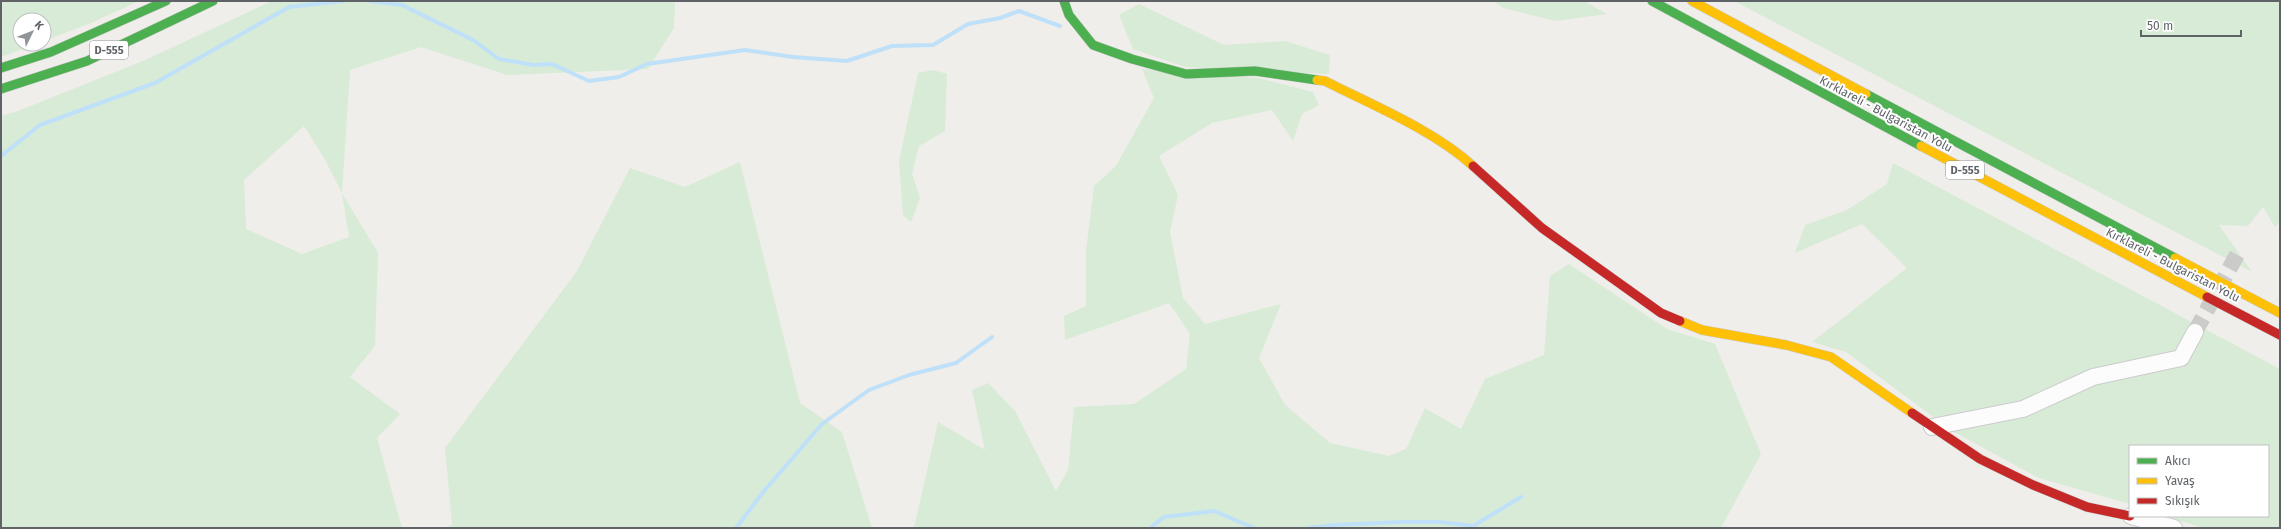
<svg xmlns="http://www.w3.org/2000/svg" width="2281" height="529" viewBox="0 0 2281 529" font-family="'Fira Sans',sans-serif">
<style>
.green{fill:#d8ebd6;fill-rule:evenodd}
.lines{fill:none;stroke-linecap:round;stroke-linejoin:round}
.stream{stroke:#bfe0f9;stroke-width:4}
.street-tunnel{stroke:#cbcbca;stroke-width:16;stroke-dasharray:16 8;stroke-linecap:butt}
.street-casing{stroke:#cbcccc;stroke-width:18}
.fast-casing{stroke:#cacacb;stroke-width:10}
.slow-casing{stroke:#cacacb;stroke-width:10}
.jam-casing{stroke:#cacacb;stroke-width:10}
.street{stroke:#fdfcfc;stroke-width:16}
.fast{stroke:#4caf50;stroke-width:9}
.slow{stroke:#ffc107;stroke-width:9}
.jam{stroke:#c62828;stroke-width:9}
.labels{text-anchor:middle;stroke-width:4;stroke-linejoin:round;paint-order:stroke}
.shield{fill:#fff;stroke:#8f9295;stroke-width:1}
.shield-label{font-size:11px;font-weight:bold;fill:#5f6368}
.street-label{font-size:12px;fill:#5f6368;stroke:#fff}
</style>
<rect width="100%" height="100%" fill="#efeeea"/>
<g class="green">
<path d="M1,1h138l-48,22 -47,18v-21h-24v24h16l-35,13z"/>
<path d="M272,1h403l-1,27 -26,41 -141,6 -86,-28 -71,23 -8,123 36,60 -3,93 -25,31 50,37 -23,24 25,90h-401v-412l17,-5 125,-50zM304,126l20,32 18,35 7,44 -47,17 -56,-25 -2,-49z"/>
<path d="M1493,1h91l23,13 -52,7 -52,-13z"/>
<path d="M1734,1h546v221l-5,5 -12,-20 -15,19 -29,-1 33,47z"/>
<path d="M1139,4l85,41 61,-4 45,14 -1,19 -144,-7 -52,-18 -14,-34z"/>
<path d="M1142,69l116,9 55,14 6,13 -17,9 -9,27 -21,-31 -60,13 -53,33 19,39 -8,37 13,66 22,26 76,-20 -22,54 26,47 45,38 59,13 17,-7 19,-41 36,21 24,-50 59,-24 6,-79 19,-12 98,65 48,15 46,110 -40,74h-807l24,-106 47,28 -13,-60 16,-7 27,28 41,80 12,-21 6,-63 60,-3 52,-35 4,-35 -21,-31 -104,37 -1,-24 22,-10v-55l8,-65 22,-20 38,-68z"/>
<path d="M933,70l14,4 -2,57 -26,15 -7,28 8,24 -9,24 -8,-7 -4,-54 19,-88z"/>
<path d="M740,162l60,241 42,29 30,96h-424l4,-4 -7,-76 132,-177 53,-103 55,19z"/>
<path d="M1893,163l387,206v159h-77l-37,-12h102v-70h-138v58l-91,-26 -87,-47 -106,-79 -34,-10 95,-74 -45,-44 -67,29 10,-28 42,-15 40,-26z"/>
</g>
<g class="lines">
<g class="stream">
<path d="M370,1l32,4 71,35 26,19 35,6 18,-1 37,17 30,-4 28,-13 98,-14 48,7 54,4 45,-15 41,-1 35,-21 32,-6 19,-7 41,15"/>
<path d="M1,156l39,-31 115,-42 134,-76 54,-6"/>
<path d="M736,528l28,-37 58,-67 47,-34 40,-15 47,-12 36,-26"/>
<path d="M1150,528l14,-11 50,-6 40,17"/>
<path d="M1308,528l26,-3 68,-3h38l33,4 48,-29"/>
</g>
<path class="street-tunnel" d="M2195,332l44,-81"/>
<g class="street-casing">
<g id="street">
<path d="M1932,427l91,-18 70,-32 88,-19 14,-26"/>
<path d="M2131,516l43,12"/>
</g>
</g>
<g class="fast-casing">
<g id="fast">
<path d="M1064,1l5,14 24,30 39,14 54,15 69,-3 62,9"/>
<path d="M1652,1l269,145"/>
<path d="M1,68l50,-16 115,-51"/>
<path d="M1,89l86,-28 126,-60"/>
<path d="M1866,94l309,164"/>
</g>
</g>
<g class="slow-casing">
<g id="slow">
<path d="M1692,1l174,93"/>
<path d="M1317,80l8,1c47,24 109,49 148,85"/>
<path d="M1921,146l286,151"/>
<path d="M2175,258l105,55"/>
<path d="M1680,321l22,9 84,15 45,12 81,56"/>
</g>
</g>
<g class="jam-casing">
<g id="jam">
<path d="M1473,166l69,62 119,85 19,8"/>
<path d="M2207,297l73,38"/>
<path d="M1912,413l68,46 53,26 54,22 43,9"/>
</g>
</g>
<use href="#street" class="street"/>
<use href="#fast" class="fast"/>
<use href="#slow" class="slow"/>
<use href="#jam" class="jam"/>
</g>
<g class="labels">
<g class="shield">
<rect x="90" y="41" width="38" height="18" rx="3"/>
<rect x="1946" y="161" width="38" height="18" rx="3"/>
</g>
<g class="shield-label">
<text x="109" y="54">D-555</text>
<text x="1965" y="174">D-555</text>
</g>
<g class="street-label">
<text transform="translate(1886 114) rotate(28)" y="4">Kırklareli - Bulgaristan Yolu</text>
<text transform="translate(2173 265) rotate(27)" y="4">Kırklareli - Bulgaristan Yolu</text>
</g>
</g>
<rect width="2281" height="529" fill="none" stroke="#5f6368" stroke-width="4"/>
<rect x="2129" y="445" width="140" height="72" fill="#ffffff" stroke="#bfc1c3"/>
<rect x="2137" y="458" width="20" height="6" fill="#4caf50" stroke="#bfc1c3"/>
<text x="2165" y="465" font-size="12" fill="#5f6368">Akıcı</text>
<rect x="2137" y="478" width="20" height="6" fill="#ffc107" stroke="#bfc1c3"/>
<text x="2165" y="485" font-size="12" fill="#5f6368">Yavaş</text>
<rect x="2137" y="498" width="20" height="6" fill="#c62828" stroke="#bfc1c3"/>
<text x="2165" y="505" font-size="12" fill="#5f6368">Sıkışık</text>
<g transform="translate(32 32) rotate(47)"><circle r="19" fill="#ffffff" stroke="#bfc1c3"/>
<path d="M0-3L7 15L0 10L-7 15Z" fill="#919496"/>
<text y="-6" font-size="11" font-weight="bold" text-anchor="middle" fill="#5f6368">K</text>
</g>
<path d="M2141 30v6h100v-6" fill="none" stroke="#5f6368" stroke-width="2"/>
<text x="2147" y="30" font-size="12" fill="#5f6368" stroke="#ffffff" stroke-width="3" paint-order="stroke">50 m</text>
</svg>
